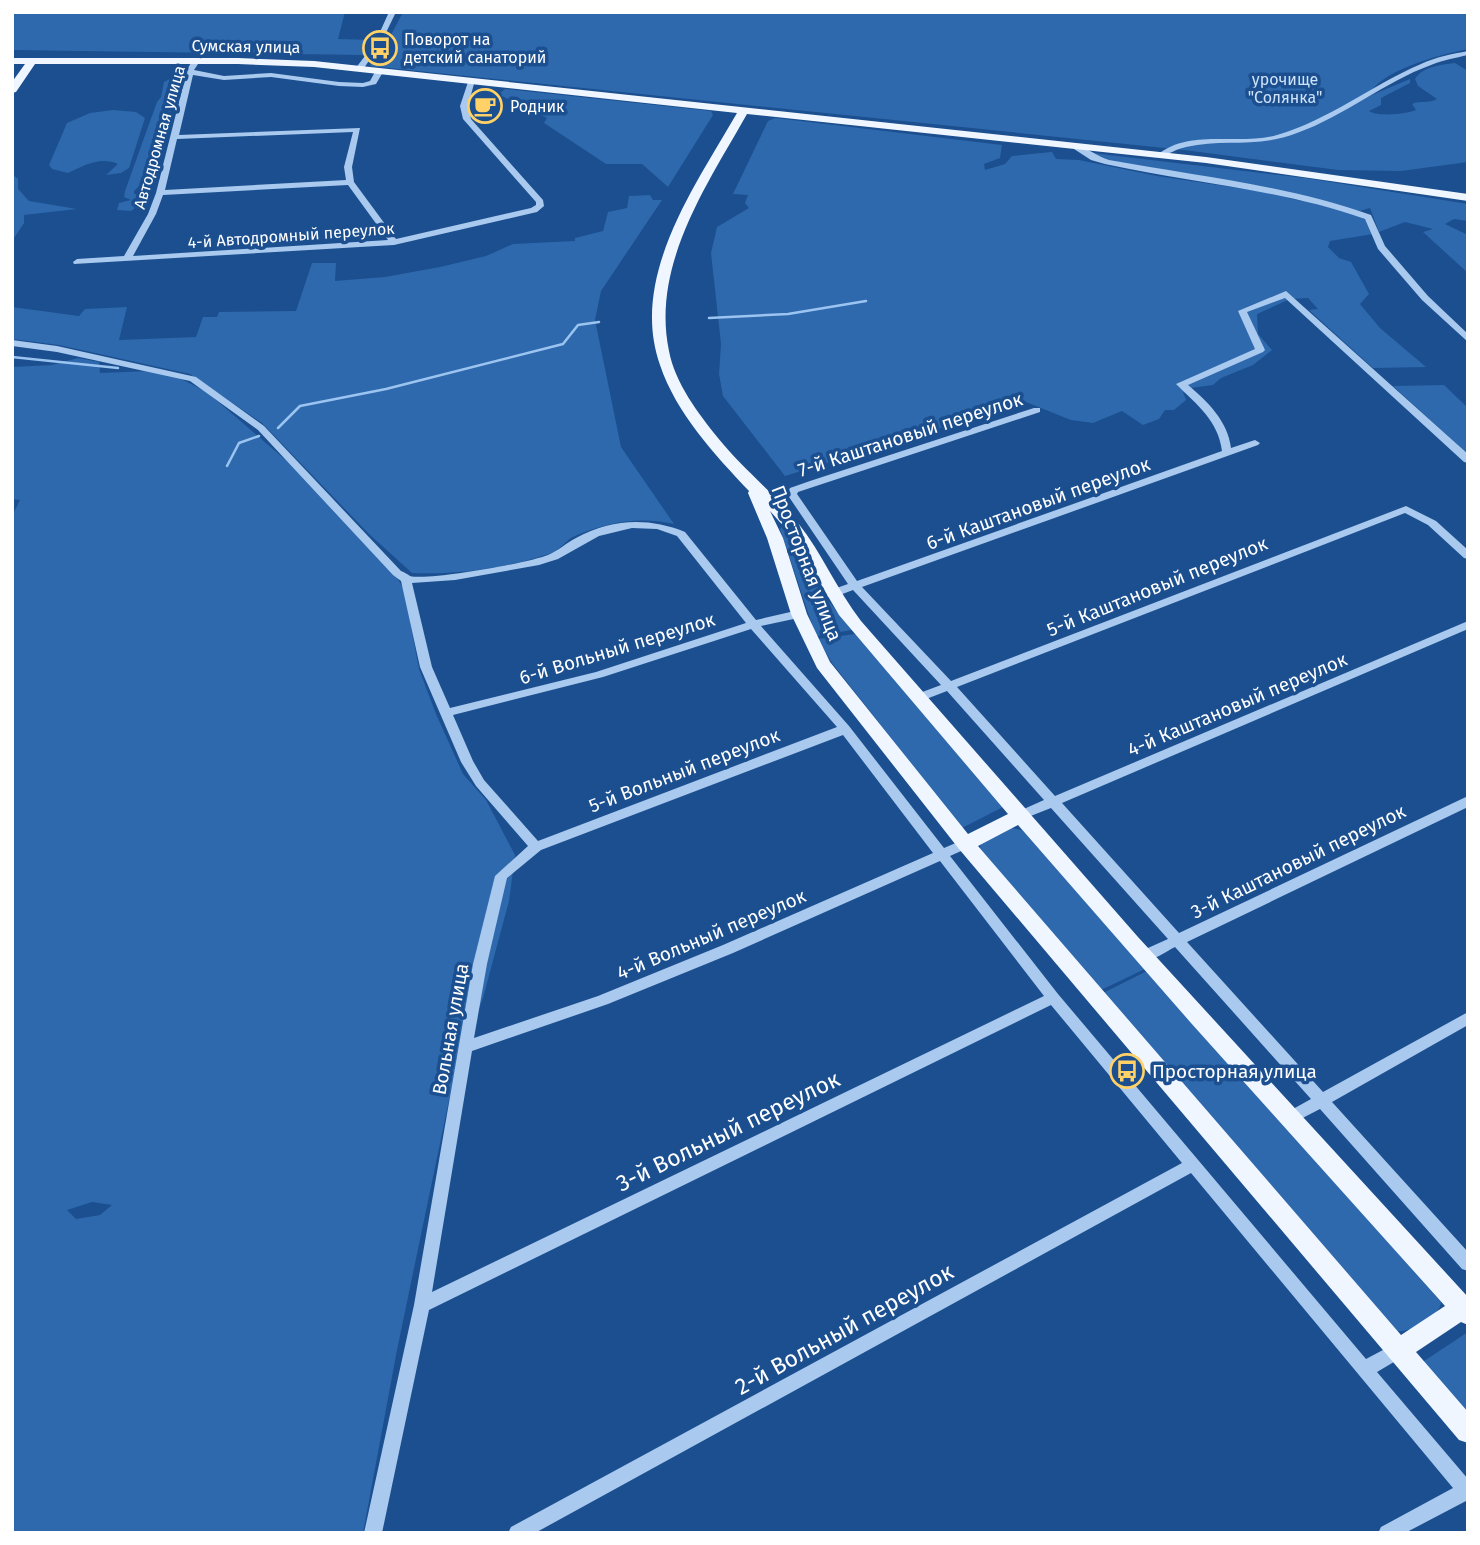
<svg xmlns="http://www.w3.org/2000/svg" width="1480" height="1545" viewBox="0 0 1480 1545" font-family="'Fira Sans',sans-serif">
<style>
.green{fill:#2e69ad;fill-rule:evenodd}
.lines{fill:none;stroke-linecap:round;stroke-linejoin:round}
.stream{stroke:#9cc4f0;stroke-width:2.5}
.minor{fill:#a9c9ee;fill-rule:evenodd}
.major{fill:#f0f6ff;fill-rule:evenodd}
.labels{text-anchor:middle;stroke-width:7;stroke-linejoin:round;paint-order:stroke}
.far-poi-label{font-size:16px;fill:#fff;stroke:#1b4f8f;text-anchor:start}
.far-street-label{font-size:16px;fill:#fff;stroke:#1b4f8f}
.far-park-label{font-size:16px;fill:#cfe3fa;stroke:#1b4f8f}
.street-label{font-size:19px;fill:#fff;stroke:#1b4f8f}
.poi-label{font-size:19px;fill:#fff;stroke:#1b4f8f;text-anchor:start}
.near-street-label{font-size:23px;fill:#fff;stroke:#1b4f8f}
</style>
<rect width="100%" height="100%" fill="#1b4f8f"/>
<g class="green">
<path d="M12,12h333l-7,27 35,1 -8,15 -353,-5z"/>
<path d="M403,12h1065v37c-29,6 -88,21 -101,48l43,-18v4l-29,15v7l-12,6c8,6 38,3 47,-1l-4,-6c8,-4 17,0 25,-5l-19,-13 -3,-7c8,-13 26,-14 40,-16l13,8v91l-67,9 -63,-1 -154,-20 -814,-84 3,-8h6z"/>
<path d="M172,78l8,1 1,5c-4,8 -4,13 -7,21 -8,19 -17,37 -25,55l4,3 -4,13 -15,15v3h6l-1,6 3,3 -11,8 -14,-1 2,-7 12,-3 -7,-3 1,-6 32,-89 4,-5 3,-15z"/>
<path d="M505,89l206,22 2,4 -45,72 -26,-23h-36l-62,-41 3,-5 -45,-22 -1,-4z"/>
<path d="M113,110l23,2 9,6 -16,50 -8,5 -15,2 12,-11c-18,-8 -35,2 -50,9l-16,-4 -3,-4 18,-42 23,-10z"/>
<path d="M775,118l227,27 -2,13 -16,6 1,6 20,-6 7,-8 40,-4 4,7 23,1 78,16 101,15 92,21 16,8 7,14 -43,7 -2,6 11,11 12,4 18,32 -9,10 20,24 46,39 -53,1 -64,-58 9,-1 -10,-11 -18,1 -33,15 1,20 14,16 -19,15 -32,13 -8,7 -31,4 4,11 -12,10h-9l-6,9 -16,6 -21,-14 -29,12 -22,-3 -45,-18 -241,74 -62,-80 -4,-22 2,-30 -10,-91 6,-26 32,-19 -4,-5 3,-8 -15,-1 35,-73z"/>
<path d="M1092,153l213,25 163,26v17l-14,-2 -9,5 23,11v38l-45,-41 10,-3 -28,-7 -26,10 -9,-24 -10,3 -253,-50z"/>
<path d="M12,174l6,5v10l11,12 48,8 -53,6v8l-12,18z"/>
<path d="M650,195l3,5h9l-61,91 -6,29 26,127 53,77c-34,-8 -67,-2 -99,12 -10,4 -15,15 -26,18 -43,14 -92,21 -137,19l-43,-39 -107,-111 -72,-49 -131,-29 -47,-6v-32l67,9 6,-7 42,-2 -8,33 77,-3 7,-20h14l2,-5 77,-1 16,-48h24l-1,18 50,-4 55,-10 46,-11 27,-12 62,-3v-3l28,-7 5,-19 19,-4 2,-12z"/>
<path d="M78,358l21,4 1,11 51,-2 24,5 32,16 89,77 101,109 7,11 15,80 17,45 27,60 23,26 29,55 -6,46 -26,97 -29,78 -57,274 -34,183h-351v-1017l8,-16 -8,-1v-132l40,-2zM92,1202l20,3 -12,10 -24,4 -9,-9z"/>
<path d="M1444,385l24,23v46l-75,-68z"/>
<path d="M783,526l3,1 37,67 29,36 -36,6 -36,-107z"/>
<path d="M855,634l148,173 -41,21 -130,-165 -14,-24z"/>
<path d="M1010,828l12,2 123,139 -46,22 -119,-143 1,-5z"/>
<path d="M1147,971l294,331c-1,15 -32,32 -47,29l-293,-337z"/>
<path d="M1468,1332v84l-47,-53z"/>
</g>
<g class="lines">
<g class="stream">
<path d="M709,318l79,-4 78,-13"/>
<path d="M12,357l106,11"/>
<path d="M278,428l22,-22 86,-17 177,-45 15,-19 21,-3"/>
<path d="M227,466l12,-23 20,-7"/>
</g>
<g class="minor">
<path d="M389,12h7l-15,31 -19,28h-6l-1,-2 20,-26z"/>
<path d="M1468,51v4c-13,3 -25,5 -37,10 -47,17 -86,51 -134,68 -41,16 -73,5 -111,14 -10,2 -17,7 -25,10l-4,-2c33,-27 82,-9 120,-20 52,-15 95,-50 144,-71 15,-7 31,-10 47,-13z"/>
<path d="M193,59l7,2 -6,9 30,6 47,-3 68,9 24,1 7,-2 6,-11h6l1,2 -7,12 -13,3 -24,-1 -68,-9 -47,3 -31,-5 -14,60 181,-7 -8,39 2,15 42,57 135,-31 5,-3v-3l-73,-83 -3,-13 8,-24 7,-2 -7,26 3,13 72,81 1,6 -7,6 -143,33 -320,19 -1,-2 4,-3 47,-3 24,-42 8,-21 31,-123zM353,132l-9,35 2,13 -181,10 12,-51zM348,185l40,55 -255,16 23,-42 7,-19z"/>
<path d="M1074,145c10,0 24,12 35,15 88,16 177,25 262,55l14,31 43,50 40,38v8l-46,-42 -44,-51 -13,-30c-85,-30 -173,-36 -260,-55l-14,-4 -17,-11z"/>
<path d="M1286,291l182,163v9l-4,-1 -179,-164 -38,14 18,38 -2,2 -75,33c19,16 40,36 43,63l24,-8 5,3 -2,2 -396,142 89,94 455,-175 30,15 32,29v9l-4,-1 -36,-33 -23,-12 -448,174 98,109 413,-175v8l-406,174 117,130 289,-137v11l-281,135 136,150 145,-80v13l-136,77 136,150v19l-6,-2 -142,-160 -31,16 -5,-1 -2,-5 2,-5 27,-15 -136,-152c-10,5 -24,16 -36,13l-2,-4 2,-4 29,-13 -117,-131 -28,11h-8l-2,-3 2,-3 29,-13 -97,-109 -26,10 -4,-1 -2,-3 2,-3 24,-9 -88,-95 -21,8 -4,-1 -1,-3 1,-3 20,-7 -61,-90 3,-6 20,-7 224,-73h6v4l-242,80 -1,2 60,87 365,-130c-4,-31 -25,-46 -46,-67l79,-35 -17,-38z"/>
<path d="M12,340l45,6 139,31 68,49 137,145c1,0 8,4 9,5 19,5 118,-13 138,-21 10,-4 18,-12 28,-17 35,-19 72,-21 109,-6l71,88 43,-10 4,1 2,3 -2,3 -42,9 88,100 95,122 21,-9 5,2 1,3 -1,3 -20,9 108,138 308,365 32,-17 6,2 2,6 -2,6 -27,16 91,107v23l-2,-1 -61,32h-27l3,-6 72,-39 -262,-315 -656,360h-27l3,-6 671,-364 -131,-158 -622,305 -47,223h-18l50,-228 59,-341 22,-88 33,-30 -52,-60 -15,-24 -41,-95 -19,-86 -8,-6 -135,-145 -68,-49 -133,-29 -45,-6zM632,528l25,1 20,7 69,87 -150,49 -146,36 -18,-41 -20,-84 43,-3 84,-15 19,-6 41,-23zM751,629l86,98 -299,114 -54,-61 -11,-19 -20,-46 150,-38zM843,735l90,118 -210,92 -125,51 -124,42 13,-74 20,-86 34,-28zM940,861l104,135 -612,296 40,-241 136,-47 125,-51z"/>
</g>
<path class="major" d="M12,58h226l76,3 892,96 262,37v7l-262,-38 -459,-49c-40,71 -96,151 -78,237 6,32 29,62 49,87 24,30 56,55 80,85 24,30 39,67 63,98l277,316 330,360v28l-7,-3 -45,30 52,60v31l-9,-3 -500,-591 -142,-181 -26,-54 -24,-76 -19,-45 1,-2c-34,-36 -73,-78 -89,-126 -31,-88 35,-179 77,-252l-423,-46 -76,-3h-203l-19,28 -4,1v-11l13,-18h-13zM770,511l24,27 45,77 169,199 -40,20 -138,-172 -23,-48 -24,-76zM1018,825l173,198 254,283 -44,29 -423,-489z"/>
</g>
<defs>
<g id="bus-ring" transform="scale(1.75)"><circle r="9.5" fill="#1b4f8f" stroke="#ffd166" stroke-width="1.5"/><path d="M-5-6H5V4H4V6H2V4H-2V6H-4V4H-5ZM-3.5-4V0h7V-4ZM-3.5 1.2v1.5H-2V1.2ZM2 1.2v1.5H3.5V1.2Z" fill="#ffd166"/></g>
<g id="cafe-ring" transform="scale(1.75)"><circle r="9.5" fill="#1b4f8f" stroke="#ffd166" stroke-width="1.5"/><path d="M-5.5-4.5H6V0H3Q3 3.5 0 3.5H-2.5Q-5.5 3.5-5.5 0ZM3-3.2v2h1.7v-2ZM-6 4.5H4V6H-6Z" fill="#ffd166"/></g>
</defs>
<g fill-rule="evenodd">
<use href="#bus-ring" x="380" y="48"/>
<use href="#cafe-ring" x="485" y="106"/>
<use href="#bus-ring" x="1127" y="1071"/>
</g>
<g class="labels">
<g class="far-poi-label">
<text x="404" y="45">Поворот на<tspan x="404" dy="18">детский санаторий</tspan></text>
<text x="510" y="112">Родник</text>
</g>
<g class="far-street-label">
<text transform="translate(246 46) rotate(1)" y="6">Сумская улица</text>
<text transform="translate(159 137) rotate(-74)" y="6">Автодромная улица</text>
<text transform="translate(291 235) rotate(-4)" y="6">4-й Автодромный переулок</text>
</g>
<g class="far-park-label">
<text x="1285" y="85">урочище<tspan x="1285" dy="18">"Солянка"</tspan></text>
</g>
<g class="street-label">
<text transform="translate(910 434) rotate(-18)" y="7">7-й Каштановый переулок</text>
<text transform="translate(1038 503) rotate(-20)" y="7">6-й Каштановый переулок</text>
<text transform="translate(807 563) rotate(69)" y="7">Просторная улица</text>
<text transform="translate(1157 586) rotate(-22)" y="7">5-й Каштановый переулок</text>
<text transform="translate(617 648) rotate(-17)" y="7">6-й Вольный переулок</text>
<text transform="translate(1237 704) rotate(-23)" y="7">4-й Каштановый переулок</text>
<text transform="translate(684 770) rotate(-21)" y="7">5-й Вольный переулок</text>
<text transform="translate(1298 861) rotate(-26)" y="7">3-й Каштановый переулок</text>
<text transform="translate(711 934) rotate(-23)" y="7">4-й Вольный переулок</text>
<text transform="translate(450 1029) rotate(-80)" y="7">Вольная улица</text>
</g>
<g class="poi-label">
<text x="1152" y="1078">Просторная улица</text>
</g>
<g class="near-street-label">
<text transform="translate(728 1131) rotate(-26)" y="8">3-й Вольный переулок</text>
<text transform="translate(844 1329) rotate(-29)" y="8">2-й Вольный переулок</text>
</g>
</g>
<rect width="1480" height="1545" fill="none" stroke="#ffffff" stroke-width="28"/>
</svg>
